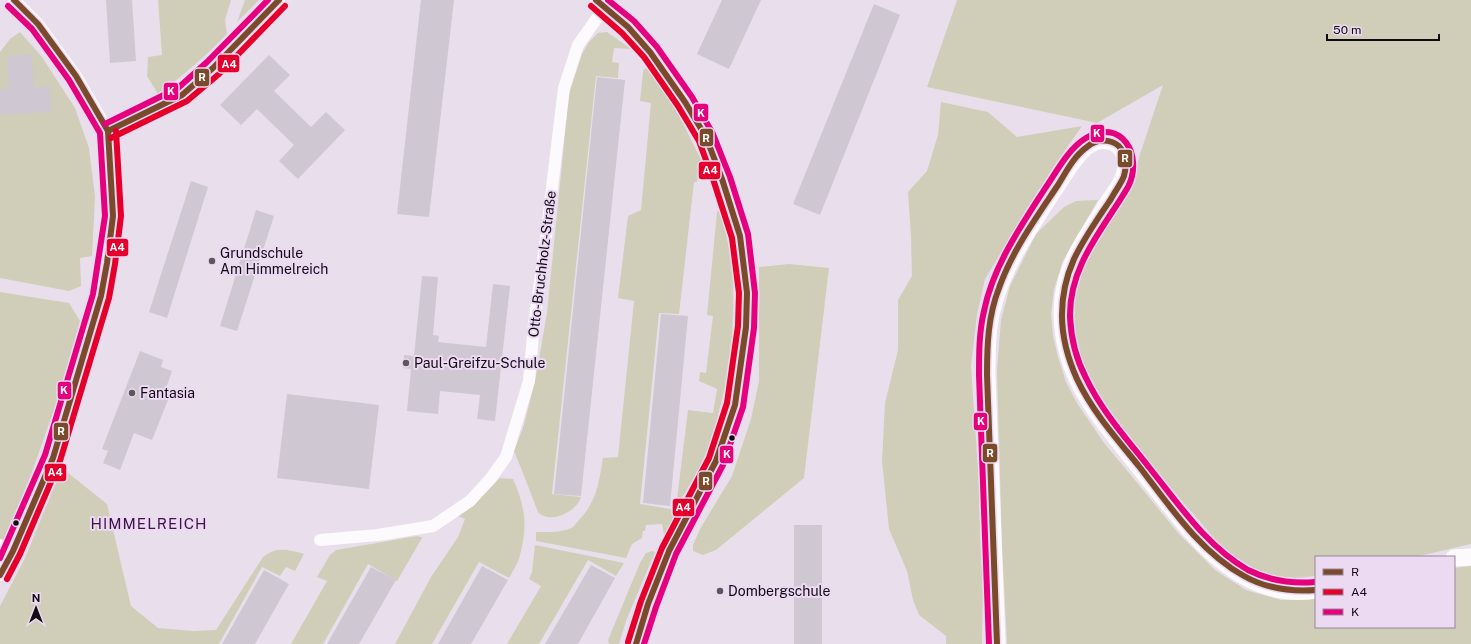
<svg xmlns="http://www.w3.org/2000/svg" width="1471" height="644" viewBox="0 0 1471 644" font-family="'Public Sans',sans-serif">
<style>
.green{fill:#d0ceb8}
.building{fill:#cfc7d1}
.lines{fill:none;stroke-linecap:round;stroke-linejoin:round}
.street{stroke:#fcfafc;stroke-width:12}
.secondary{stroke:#fcfafc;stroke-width:17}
.bus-1-casing{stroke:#ecd9f2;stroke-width:9}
.bus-2-casing{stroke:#ecd9f2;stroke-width:9}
.bus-3-casing{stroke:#ecd9f2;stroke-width:9}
.bus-1{stroke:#7a4b2a;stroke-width:6}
.bus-2{stroke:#e4002b;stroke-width:6}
.bus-3{stroke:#e5007d;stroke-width:6}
.poi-dot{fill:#5d5560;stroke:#ecd9f2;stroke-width:1.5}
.bus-dot{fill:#120b14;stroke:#ecd9f2;stroke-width:1.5}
.labels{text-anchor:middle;stroke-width:4;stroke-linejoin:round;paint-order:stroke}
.poi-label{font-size:14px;fill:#120b14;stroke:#ecd9f2;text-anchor:start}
.street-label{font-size:14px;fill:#120b14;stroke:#ecd9f2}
.neighbourhood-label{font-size:15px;letter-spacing:1px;fill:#3d1348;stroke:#ecd9f2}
.line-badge{stroke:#ecd9f2;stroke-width:1.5}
.badge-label{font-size:11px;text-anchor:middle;font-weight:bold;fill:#fff}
</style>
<rect width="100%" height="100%" fill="#e9dfec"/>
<g class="green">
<path d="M158,0h73l-6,20 2,14c-22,22 -44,42 -69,60l-11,-18 1,-19 14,-2z"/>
<path d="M245,0h14l-22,22z"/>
<path d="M957,0h514v544l-56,13h-99v19l-32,3 -27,-8 -28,-16 -108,-124c-17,-23 -36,-50 -45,-78 -12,-36 0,-76 17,-108 11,-19 26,-36 36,-56 5,-11 8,-23 11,-35 8,-23 15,-46 23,-69l-66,38 -170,-36z"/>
<path d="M20,32l22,25 33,51 14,40 6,49 -3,59 -12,2 1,28 -12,5 -69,-13v-226l10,-13z"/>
<path d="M607,32l24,17 -17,-1 -2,14 7,1 -1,15 -22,-2 -44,418 29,3c-4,15 -32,28 -43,15l-15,-39 -9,-22 10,-26 12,-49 11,-63 22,-219 13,-40 7,-12 9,-9z"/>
<path d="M647,68l29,41 30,61v5l-8,-1 -1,8h-3l-15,132 -20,-1 -19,191 37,6 -8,24 -5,1 -2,-11 -16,1 -1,6h-2l-1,7 -10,6 -6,14 -90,-17v-9c11,0 27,1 37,-5 2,-2 4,-5 6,-7 18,-19 20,-38 24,-62l15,-1 16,-156 -16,-3 10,-82 13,-6 10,-107 -11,-2 3,-29 1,-3z"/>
<path d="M941,102l47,10 29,25 65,-11 -30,43 -67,110 -8,36 -6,51 8,119 1,53 3,48 -1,58h-36v-8l-27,-21 -6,-15 -6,-29 -18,-42 -7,-68 3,-58 13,-53v-50l14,-24 -1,-40 -3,-44 19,-21 11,-36z"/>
<path d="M1098,200l-35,61 -9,28 -3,25 2,22 5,21 8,25 11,21 27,40 21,25 54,66 36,36 31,20 35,10 35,-1v28h138v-59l17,-2v78h-464l-5,-98 -5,-175 4,-51 9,-34 26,-52 28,-27 12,-6z"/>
<path d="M721,209c3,16 7,33 10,50 7,64 -2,129 -23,189 -7,20 -21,41 -32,59l12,-97 25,3 4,-24 -18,-8 1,-9 6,1 7,-57 -6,-1 10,-103z"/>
<path d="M789,264l40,4 -25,210 -88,72 -13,5 -10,-4v-6l7,-16 32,-53 19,-57 8,-38v-114z"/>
<path d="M0,292l69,11 11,18 -23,80 -26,74 -28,67 -3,-1z"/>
<path d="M62,468l45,36 24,102 27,22 35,3 23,-1 47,-73c15,-11 25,-7 41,-3l-9,17 -9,-4 -6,9 -18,-9 -43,77h-219v-38l25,-48z"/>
<path d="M500,478l13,1c12,26 15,47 7,76 -2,8 -7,16 -11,23l-30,-16 -47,82h-37l36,-67 27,-40 7,-18 -7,-3 13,-9z"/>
<path d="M417,536l4,1 1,1 -25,43 -29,-17 -45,80h-32l36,-63 -10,-4 13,-22 6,-5z"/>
<path d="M535,545l89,18 -8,13 -28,-16 -49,84h-32l34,-58 -12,-7 3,-7z"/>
<path d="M652,551l3,1 -29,69 -7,23h-10l-1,-4 32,-77 6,-10z"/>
</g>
<g class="building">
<path d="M106,0h26l4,61 -26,2z"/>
<path d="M421,0h33l-25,217 -32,-3z"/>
<path d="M722,0h39l-32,69 -32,-15z"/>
<path d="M874,4l26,11 -80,200 -27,-11z"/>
<path d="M32,55l2,32 16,-1 1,26 -51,3v-25l9,-1 -2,-33z"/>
<path d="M269,55l21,20 -16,16 37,36 15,-15 19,18 -47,49 -19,-18 15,-16 -37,-36 -16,16 -21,-20z"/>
<path d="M597,77l28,3 -44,416 -27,-2z"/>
<path d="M191,181l17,6 -41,131 -18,-6z"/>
<path d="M256,210l18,6 -37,115 -17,-5z"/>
<path d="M422,276l16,1 -5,58 6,1 -1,6 48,5 7,-63 17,2 -15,135 -18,-2 3,-24 -40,-4 -2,23 -31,-3 4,-42 -8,-1 1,-13 10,1z"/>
<path d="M661,314l27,2 -18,190 -27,-3z"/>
<path d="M140,351l23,9 -2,7 11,4 -6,17 6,2 -20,50 -18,-7 -14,37 -17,-7 5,-12 -6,-2z"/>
<path d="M287,394l92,11 -10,84 -92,-11z"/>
<rect x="794" y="525" width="28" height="119"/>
<path d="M591,565l24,13 -37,66h-33z"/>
<path d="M482,566l26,14 -37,64h-33z"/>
<path d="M371,567l25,13 -37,64h-32z"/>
<path d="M264,570l25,14 -34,60h-33z"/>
</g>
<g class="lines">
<g class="street">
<path d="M596,0l32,27 22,25 35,50 21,35 16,42 18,57 7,57 -1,34 -6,49 -5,29 -10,31 -9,25 -47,90 -21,53 -12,40"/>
<path d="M108,131l74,-36 31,-27 66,-68"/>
<path d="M320,540l58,-5 55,-9 37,-25 21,-23 15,-21 23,-76 5,-57 10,-70 20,-166 14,-43 27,-38"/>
<path d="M0,545l13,6"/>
<path d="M0,575l13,-24 40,-93 48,-162 6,-33 6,-47 -5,-85 -32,-55 -38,-52 -24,-24"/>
</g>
<g class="secondary">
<path d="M1454,558l17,-1"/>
<path d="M997,644l-10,-269c0,-24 0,-49 7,-72 11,-40 38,-79 60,-113 9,-13 17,-28 28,-39 7,-7 17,-12 26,-10 8,1 13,6 16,13 2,7 2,15 0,22 -3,9 -10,17 -15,25 -15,25 -34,49 -42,77 -7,25 -6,52 1,76 10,36 33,66 56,94 21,27 43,54 64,80 33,38 75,71 128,62"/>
</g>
<g class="bus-1-casing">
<g id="bus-1">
<path d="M596,0l32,27 22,25 35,50 21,35 16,42 18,57 7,57 -1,34 -11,78 -19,56 -47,90 -21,53 -12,40"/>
<path d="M108,131l74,-36 31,-27 66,-68"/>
<path d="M0,575l13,-24 40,-93 48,-162 6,-33 6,-47 -5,-85 -32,-55 -38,-52 -24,-24"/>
<path d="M997,644l-10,-269c0,-30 1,-59 12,-87 13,-37 37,-70 59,-103 8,-13 16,-29 29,-38 7,-6 16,-8 25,-5 6,2 10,7 12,12 2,7 2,15 0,22 -3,8 -9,15 -13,23 -13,19 -27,39 -37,60 -8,18 -12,36 -12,56 0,22 6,44 15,64 15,32 39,59 61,86 31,40 61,86 106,111 23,13 46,16 72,14"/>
</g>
</g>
<g class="bus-2-casing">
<g id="bus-2">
<path d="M591,6l31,27 22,24 34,49 21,35 15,41 18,56 7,55 -1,33 -11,77 -18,55 -47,90 -21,53 -13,41"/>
<path d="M111,138l76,-37 32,-27 66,-68"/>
<path d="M7,579l13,-25 40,-93 49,-163 6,-34 6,-48 -5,-85"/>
</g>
</g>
<g class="bus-3-casing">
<g id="bus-3">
<path d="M608,0l26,21 23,26 35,50 21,37 17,43 18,57 7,59 -1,35 -11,79 -20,58 -47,89 -20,53 -12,37"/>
<path d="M105,124l73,-36 29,-26 61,-62"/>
<path d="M0,558l45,-103 48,-161 12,-78 -5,-83 -31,-53 -37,-51 -24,-23"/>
<path d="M989,644l-10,-269c0,-21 0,-43 5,-64 9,-45 37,-85 62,-124 11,-16 22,-38 40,-49 35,-21 58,17 42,49 -24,41 -59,78 -58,130 1,21 6,42 16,61 15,32 40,60 62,88 30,37 58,80 100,104 22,11 43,14 67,12"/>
</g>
</g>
<use href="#bus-1" class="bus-1"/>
<use href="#bus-2" class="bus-2"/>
<use href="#bus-3" class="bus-3"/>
</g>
<g class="poi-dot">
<circle cx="212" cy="261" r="4"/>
<circle cx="406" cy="363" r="4"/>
<circle cx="132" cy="393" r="4"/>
<circle cx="720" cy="591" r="4"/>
</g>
<g class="bus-dot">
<circle cx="732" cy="438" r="3.5"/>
<circle cx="16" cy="523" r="3.5"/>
</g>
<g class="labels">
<g class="poi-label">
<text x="220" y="258">Grundschule<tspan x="220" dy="16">Am Himmelreich</tspan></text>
<text x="414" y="368">Paul-Greifzu-Schule</text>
<text x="140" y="398">Fantasia</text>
<text x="728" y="596">Dombergschule</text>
</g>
<g class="street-label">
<text transform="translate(542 264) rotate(-83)" y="5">Otto-Bruchholz-Straße</text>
</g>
<g class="neighbourhood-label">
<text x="149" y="529">HIMMELREICH</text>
</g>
</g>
<g class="line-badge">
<rect x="217" y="54" width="23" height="19" rx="4" fill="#e4002b"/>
<rect x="194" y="68" width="16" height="19" rx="4" fill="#7a4b2a"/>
<rect x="163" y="82" width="16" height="19" rx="4" fill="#e5007d"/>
<rect x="693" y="103" width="16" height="19" rx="4" fill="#e5007d"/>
<rect x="1090" y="124" width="15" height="19" rx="4" fill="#e5007d"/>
<rect x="699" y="128" width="15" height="19" rx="4" fill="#7a4b2a"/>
<rect x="1117" y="149" width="16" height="19" rx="4" fill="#7a4b2a"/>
<rect x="698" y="161" width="23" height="19" rx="4" fill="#e4002b"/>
<rect x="106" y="238" width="23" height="19" rx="4" fill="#e4002b"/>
<rect x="57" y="381" width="15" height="19" rx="4" fill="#e5007d"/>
<rect x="973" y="412" width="15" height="19" rx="4" fill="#e5007d"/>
<rect x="53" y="422" width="16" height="19" rx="4" fill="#7a4b2a"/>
<rect x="982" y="443" width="16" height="20" rx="4" fill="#7a4b2a"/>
<rect x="719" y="445" width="15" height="19" rx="4" fill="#e5007d"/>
<rect x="44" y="463" width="23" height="19" rx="4" fill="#e4002b"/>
<rect x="698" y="471" width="15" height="20" rx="4" fill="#7a4b2a"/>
<rect x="672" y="498" width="23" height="19" rx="4" fill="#e4002b"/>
</g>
<g class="badge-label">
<text x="229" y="68">A4</text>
<text x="202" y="81">R</text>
<text x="171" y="95">K</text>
<text x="701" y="117">K</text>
<text x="1097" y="137">K</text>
<text x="706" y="142">R</text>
<text x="1125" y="162">R</text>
<text x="710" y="174">A4</text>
<text x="117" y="251">A4</text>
<text x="64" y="394">K</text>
<text x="981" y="425">K</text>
<text x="61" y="435">R</text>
<text x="990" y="457">R</text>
<text x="727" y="458">K</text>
<text x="55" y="476">A4</text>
<text x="706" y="485">R</text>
<text x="683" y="511">A4</text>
</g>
<rect x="1315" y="556" width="140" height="72" fill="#ecd9f2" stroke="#958799"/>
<rect x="1323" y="569" width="20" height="6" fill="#7a4b2a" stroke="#958799"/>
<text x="1351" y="576" font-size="12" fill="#120b14">R</text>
<rect x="1323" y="589" width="20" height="6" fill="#e4002b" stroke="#958799"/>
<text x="1351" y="596" font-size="12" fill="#120b14">A4</text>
<rect x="1323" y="609" width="20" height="6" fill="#e5007d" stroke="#958799"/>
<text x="1351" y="616" font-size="12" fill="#120b14">K</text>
<g transform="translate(36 608)" stroke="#ecd9f2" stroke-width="3" paint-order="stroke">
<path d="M0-3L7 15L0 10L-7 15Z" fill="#120b14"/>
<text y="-6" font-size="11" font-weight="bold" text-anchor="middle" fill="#120b14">N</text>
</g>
<path d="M1327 34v6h112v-6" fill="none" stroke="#120b14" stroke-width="2"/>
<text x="1333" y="34" font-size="12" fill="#120b14" stroke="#ecd9f2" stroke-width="3" paint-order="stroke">50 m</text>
</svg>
